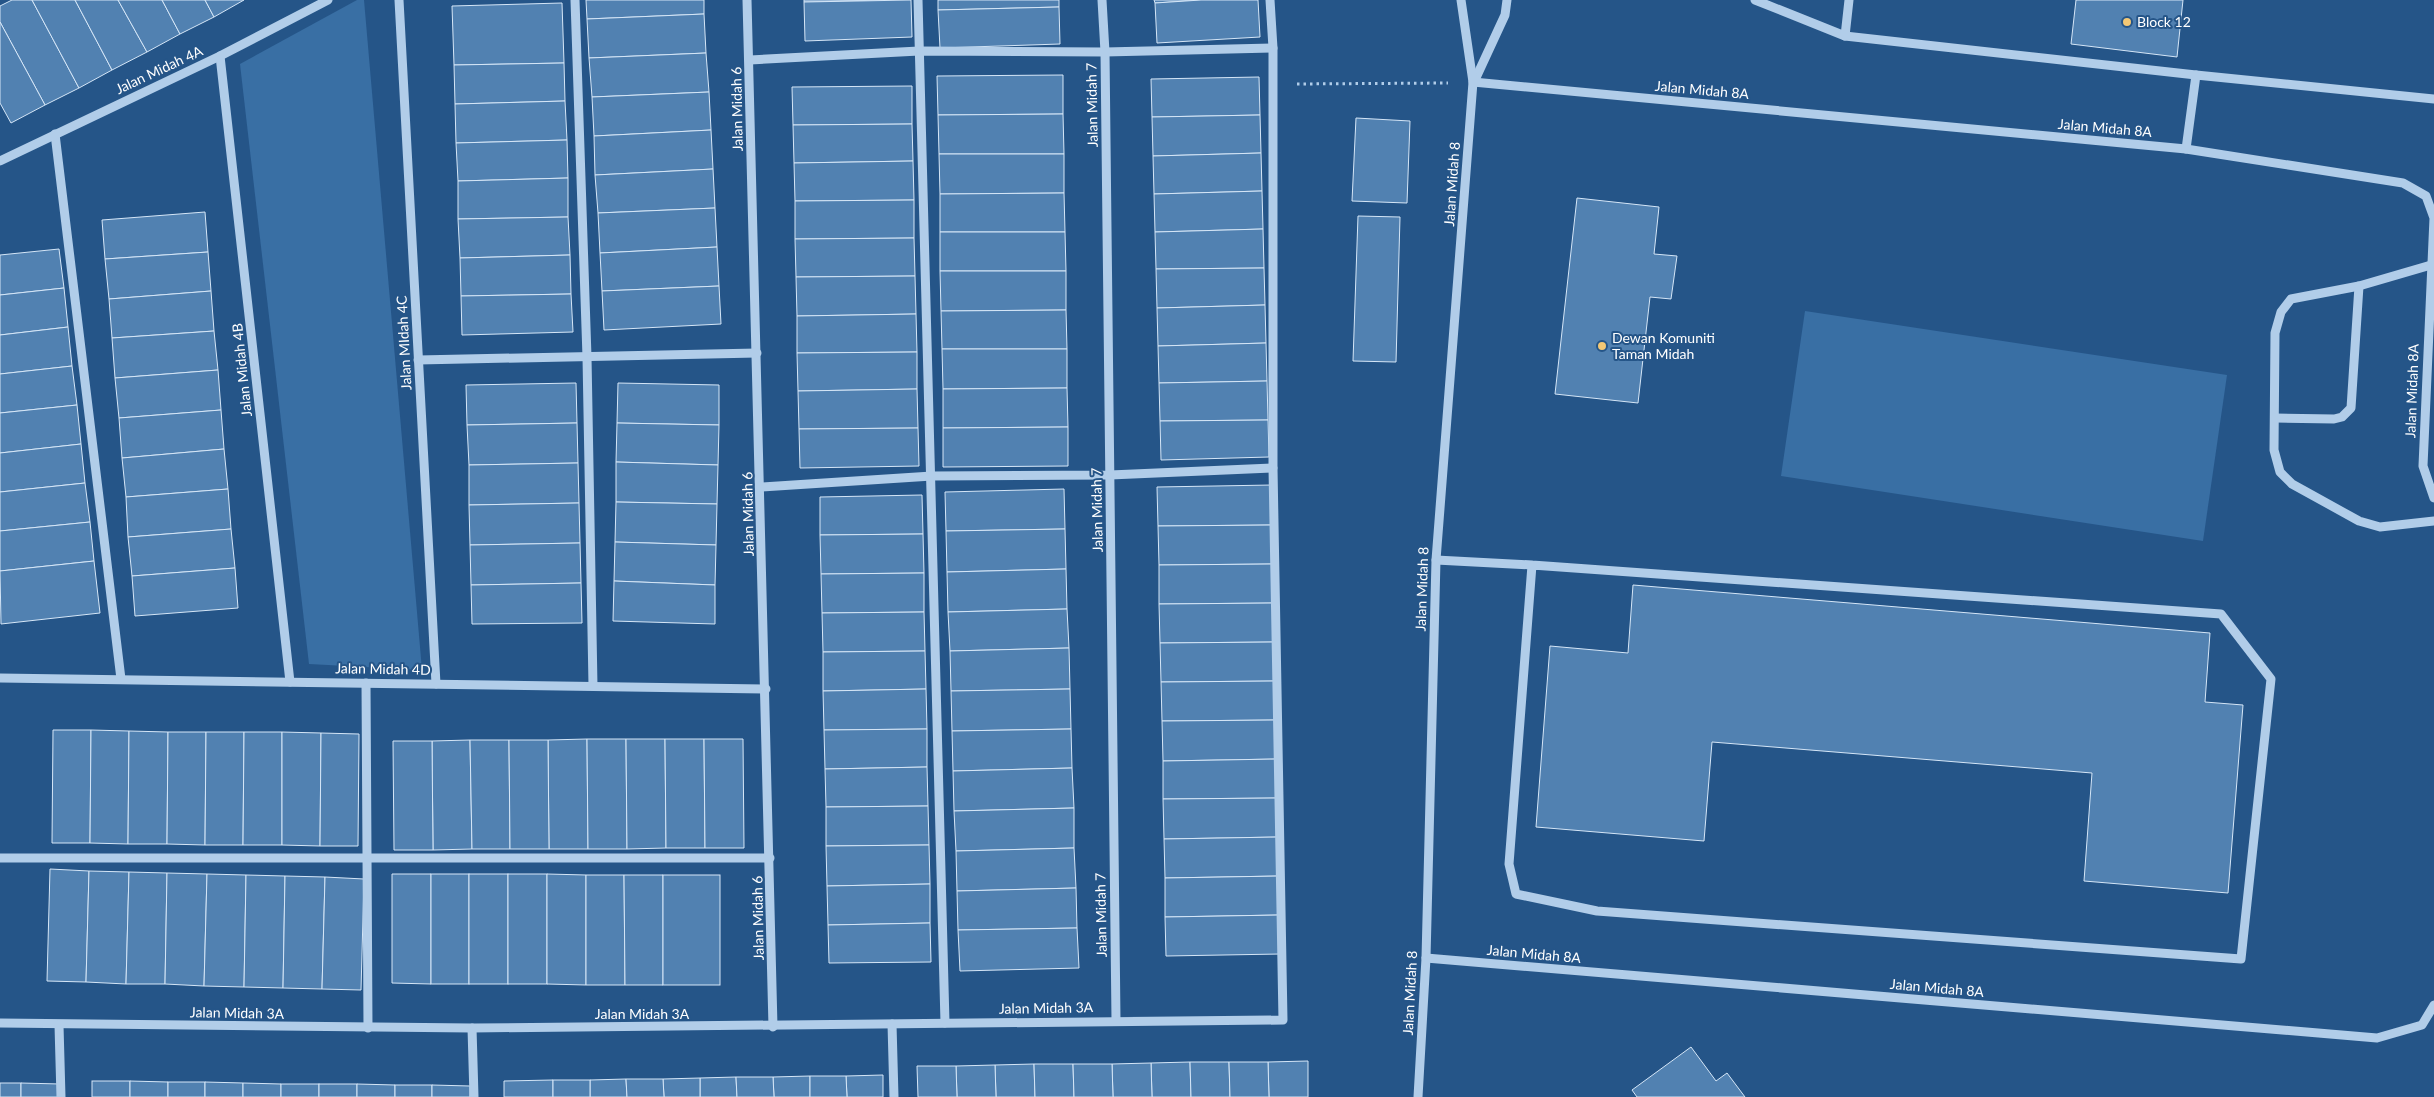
<svg xmlns="http://www.w3.org/2000/svg" width="2434" height="1097" viewBox="0 0 2434 1097" font-family="Lato,sans-serif">
<style>
.green{fill:#396fa4}
.building{fill:#5181b1;stroke:#d5e6f7}
.lines{fill:none;stroke-linecap:round;stroke-linejoin:round}
.path{stroke:#b1cde9;stroke-width:3;stroke-dasharray:2.5 4;stroke-linecap:butt}
.minor{stroke:#b1cde9;stroke-width:9}
.poi-dot{fill:#f3c875;stroke:#255588;stroke-width:2}
.labels{text-anchor:middle;stroke-width:4;stroke-linejoin:round;paint-order:stroke}
.poi-label{font-size:14px;fill:#fff;stroke:#255588;text-anchor:start}
.street-label{font-size:14px;fill:#fff;stroke:#255588}
</style>
<rect width="100%" height="100%" fill="#255588"/>
<g class="green">
<path d="M357,0h7l58,670 -113,-6 -69,-600z"/>
<path d="M1805,311l422,64 -24,166 -422,-65z"/>
</g>
<g class="building">
<path d="M12,0h20l47,88 -34,17 -45,-83v-16z"/>
<path d="M32,0h43l37,70 -33,18z"/>
<path d="M75,0h43l29,52 -35,18z"/>
<path d="M118,0h44l18,34 -33,18z"/>
<path d="M162,0h43l9,17 -34,17z"/>
<path d="M205,0h39l-30,17z"/>
<path d="M586,0h118v14l-117,5z"/>
<path d="M804,0h81l-81,2z"/>
<path d="M911,0l1,37 -107,4 -1,-39z"/>
<path d="M938,0h121v7l-121,3z"/>
<path d="M1154,0h47l-46,3z"/>
<path d="M1201,0h57l2,37 -103,6 -2,-40z"/>
<path d="M2076,0h107l-6,57 -106,-13z"/>
<path d="M562,3l2,60 -110,2 -2,-59z"/>
<path d="M1059,7l1,37 -120,4 -2,-38z"/>
<path d="M704,14l2,39 -117,5 -2,-39z"/>
<path d="M0,22l45,83 -34,18 -11,-20z"/>
<path d="M706,53l3,39 -117,5 -3,-39z"/>
<path d="M564,63l1,38 -110,3 -1,-39z"/>
<path d="M1063,75v39l-125,1 -1,-39z"/>
<path d="M1259,77l1,38 -108,2 -1,-38z"/>
<path d="M912,86v38l-119,1 -1,-38z"/>
<path d="M709,92l2,38 -117,6 -2,-39z"/>
<path d="M565,101l2,39 -111,3 -1,-39z"/>
<path d="M1063,114l1,40h-125l-1,-39z"/>
<path d="M1260,115l1,38 -108,3 -1,-39z"/>
<path d="M1356,118l54,3 -3,82 -55,-2z"/>
<path d="M912,124l1,37 -119,2 -1,-38z"/>
<path d="M711,130l2,39 -118,6 -1,-39z"/>
<path d="M567,140l1,38 -110,3 -2,-38z"/>
<path d="M1261,153l1,38 -108,3 -1,-38z"/>
<path d="M939,154h125v39l-124,1z"/>
<path d="M913,161l1,39 -119,1 -1,-38z"/>
<path d="M713,169l2,39 -117,5 -3,-38z"/>
<path d="M568,178v39l-110,2v-38z"/>
<path d="M1262,191l1,38 -108,3 -1,-38z"/>
<path d="M1064,193l1,39h-125v-38z"/>
<path d="M1577,198l82,9 -5,47 23,2 -6,43 -21,-2 -12,106 -83,-9z"/>
<path d="M914,200v38l-119,1v-38z"/>
<path d="M715,208l2,39 -117,6 -2,-40z"/>
<path d="M205,212l3,40 -103,7 -3,-39z"/>
<path d="M1358,216l42,1 -4,145 -43,-1z"/>
<path d="M568,217l2,38 -110,3 -2,-39z"/>
<path d="M1263,229l1,39 -108,1 -1,-37z"/>
<path d="M940,232h125l1,39h-126z"/>
<path d="M914,238l1,38 -119,1 -1,-38z"/>
<path d="M717,247l2,39 -117,5 -2,-38z"/>
<path d="M59,249l5,39 -64,7v-40z"/>
<path d="M208,252l3,39 -102,8 -4,-40z"/>
<path d="M570,255l1,39 -110,2 -1,-38z"/>
<path d="M1264,268l1,37 -108,3 -1,-39z"/>
<path d="M940,271h126v39l-125,1z"/>
<path d="M915,276l1,38 -119,2 -1,-39z"/>
<path d="M719,286l2,38 -117,6 -2,-39z"/>
<path d="M64,288l4,39 -68,8v-40z"/>
<path d="M211,291l3,40 -102,7 -3,-39z"/>
<path d="M571,294l2,38 -111,3 -1,-39z"/>
<path d="M1265,305l1,38 -108,3 -1,-38z"/>
<path d="M1066,310l1,39h-125l-1,-38z"/>
<path d="M916,314l1,38 -120,1v-37z"/>
<path d="M68,327l4,39 -72,8v-39z"/>
<path d="M214,331l4,39 -103,8 -3,-40z"/>
<path d="M1266,343l1,38 -108,2 -1,-37z"/>
<path d="M942,349h125v39l-124,1z"/>
<path d="M917,352v37l-119,2 -1,-38z"/>
<path d="M72,366l5,39 -77,8v-39z"/>
<path d="M218,370l3,40 -102,8 -4,-40z"/>
<path d="M1267,381l1,39 -108,1 -1,-38z"/>
<path d="M576,383l1,40 -110,2 -1,-40z"/>
<path d="M618,383l101,2v40l-102,-2z"/>
<path d="M1067,388l1,39 -125,1v-39z"/>
<path d="M917,389l1,39 -119,1 -1,-38z"/>
<path d="M77,405l4,39 -81,9v-40z"/>
<path d="M221,410l3,39 -102,9 -3,-40z"/>
<path d="M1268,420l1,37 -108,3 -1,-39z"/>
<path d="M577,423l1,40 -109,2 -2,-40z"/>
<path d="M617,423l102,2 -1,40 -102,-3z"/>
<path d="M1068,427v39l-125,1v-39z"/>
<path d="M918,428l1,38 -119,2 -1,-39z"/>
<path d="M81,444l4,39 -85,9v-39z"/>
<path d="M224,449l4,40 -102,8 -4,-39z"/>
<path d="M616,462l102,3 -1,39 -101,-2z"/>
<path d="M578,463l1,40 -110,2v-40z"/>
<path d="M85,483l5,39 -90,9v-39z"/>
<path d="M1272,485l1,40 -115,1 -1,-39z"/>
<path d="M228,489l3,40 -103,8 -2,-40z"/>
<path d="M1064,489l1,40 -119,2 -1,-39z"/>
<path d="M922,495l1,39 -103,1v-38z"/>
<path d="M616,502l101,2 -1,41 -101,-3z"/>
<path d="M579,503l1,40 -110,2 -1,-40z"/>
<path d="M90,522l4,39 -94,10v-40z"/>
<path d="M1273,525l1,39 -115,1 -1,-39z"/>
<path d="M231,529l4,39 -103,8 -4,-39z"/>
<path d="M1065,529l1,40 -119,3 -1,-41z"/>
<path d="M923,534l1,39 -103,1 -1,-39z"/>
<path d="M615,542l101,3 -1,40 -101,-4z"/>
<path d="M580,543l1,40 -110,2 -1,-40z"/>
<path d="M94,561l6,52 -99,11 -1,-53z"/>
<path d="M1274,564l1,39 -116,1v-39z"/>
<path d="M235,568l3,40 -103,8 -3,-40z"/>
<path d="M1066,569l1,40 -119,3 -1,-40z"/>
<path d="M924,573v39l-102,1 -1,-39z"/>
<path d="M614,581l101,4v39l-102,-3z"/>
<path d="M581,583l1,40 -110,1 -1,-39z"/>
<path d="M1633,585l577,48 -5,69 38,3 -15,188 -144,-12 8,-108 -380,-31 -8,99 -168,-14 14,-181 78,7z"/>
<path d="M1275,603v39l-115,1 -1,-39z"/>
<path d="M1067,609l2,39 -119,3 -2,-39z"/>
<path d="M924,612l1,39 -102,1 -1,-39z"/>
<path d="M1275,642l2,39 -116,1 -1,-39z"/>
<path d="M1069,648l1,41 -119,2 -1,-40z"/>
<path d="M925,651l1,38 -103,2v-39z"/>
<path d="M1277,681v39l-115,1 -1,-39z"/>
<path d="M926,689l1,40 -103,1 -1,-39z"/>
<path d="M1070,689l1,40 -119,2 -1,-40z"/>
<path d="M1277,720l1,39 -115,2 -1,-40z"/>
<path d="M927,729v38l-102,2 -1,-39z"/>
<path d="M1071,729l1,39 -119,3 -1,-40z"/>
<path d="M53,730h38l-1,113h-38z"/>
<path d="M91,730l38,1 -1,113 -38,-1z"/>
<path d="M129,731l39,1 -1,112h-39z"/>
<path d="M168,732h38l-1,113 -38,-1z"/>
<path d="M206,732h38l-1,113h-38z"/>
<path d="M244,732h38v113h-39z"/>
<path d="M282,732l39,1 -1,113 -38,-1z"/>
<path d="M321,733l38,1 -1,112h-38z"/>
<path d="M587,739l1,110h-39l-1,-109z"/>
<path d="M587,739h39l1,110h-39z"/>
<path d="M626,739h39l1,109 -39,1z"/>
<path d="M665,739h39l1,109h-39z"/>
<path d="M704,739h39l1,109h-39z"/>
<path d="M470,740l2,109 -39,1 -1,-109z"/>
<path d="M470,740h39l1,109h-38z"/>
<path d="M509,740h39l1,109h-39z"/>
<path d="M393,741h39l1,109h-39z"/>
<path d="M1278,759l1,39 -116,1v-38z"/>
<path d="M927,767l1,39 -102,1 -1,-38z"/>
<path d="M1072,768l2,40 -120,3 -1,-40z"/>
<path d="M1279,798v39l-115,2 -1,-40z"/>
<path d="M928,806l1,39 -103,1v-39z"/>
<path d="M1074,808v40l-118,3 -2,-40z"/>
<path d="M1279,837l1,39 -115,2 -1,-39z"/>
<path d="M929,845l1,39 -103,2 -1,-40z"/>
<path d="M1074,848l2,40 -119,3 -1,-40z"/>
<path d="M50,869l39,2 -3,111 -39,-1z"/>
<path d="M89,871l40,1 -3,112 -40,-2z"/>
<path d="M129,872l38,1 -2,111h-39z"/>
<path d="M167,873l40,1 -3,112 -39,-2z"/>
<path d="M207,874l39,1 -2,112 -40,-1z"/>
<path d="M392,874h39v110l-39,-1z"/>
<rect x="431" y="874" width="38" height="110"/>
<rect x="469" y="874" width="39" height="110"/>
<rect x="508" y="874" width="39" height="110"/>
<path d="M547,874l39,1v110l-39,-1z"/>
<path d="M246,875l39,1 -2,112 -39,-1z"/>
<path d="M586,875h38l1,110h-39z"/>
<path d="M624,875h39v110h-38z"/>
<rect x="663" y="875" width="57" height="110"/>
<path d="M285,876l40,1 -3,112 -39,-1z"/>
<path d="M1280,876v39l-115,2v-39z"/>
<path d="M325,877l39,2 -3,111 -39,-1z"/>
<path d="M930,884v39l-102,2 -1,-39z"/>
<path d="M1076,888l1,40 -119,2 -1,-39z"/>
<path d="M1280,915l1,39 -115,2 -1,-39z"/>
<path d="M930,923l1,39 -102,1 -1,-38z"/>
<path d="M1077,928l2,40 -119,3 -2,-41z"/>
<path d="M1691,1047l25,34 11,-8 18,24h-108l-5,-7z"/>
<path d="M1308,1061v36h-39l-1,-35z"/>
<path d="M1190,1062l1,35h-39l-1,-34z"/>
<path d="M1190,1062h39l1,35h-39z"/>
<path d="M1229,1062h39l1,35h-39z"/>
<path d="M1151,1063l1,34h-39l-1,-33z"/>
<path d="M1034,1064l1,33h-39l-1,-32z"/>
<path d="M1034,1064h39l1,33h-39z"/>
<path d="M1073,1064h39l1,33h-39z"/>
<path d="M995,1065l1,32h-39l-1,-31z"/>
<path d="M917,1066h39l1,31h-39z"/>
<path d="M883,1075v22h-36l-1,-21z"/>
<path d="M810,1076v21h-36l-1,-20z"/>
<path d="M810,1076h36l1,21h-37z"/>
<path d="M736,1077l1,20h-37v-19z"/>
<path d="M736,1077h37l1,20h-37z"/>
<path d="M700,1078v19h-36l-1,-18z"/>
<path d="M626,1079l1,18h-37v-17z"/>
<path d="M626,1079h37l1,18h-37z"/>
<path d="M553,1080v17h-49v-16z"/>
<rect x="553" y="1080" width="37" height="17"/>
<rect x="92" y="1081" width="38" height="16"/>
<path d="M130,1081l38,1v15h-38z"/>
<rect x="168" y="1082" width="37" height="15"/>
<path d="M205,1082l38,1v14h-38z"/>
<rect x="0" y="1083" width="21" height="14"/>
<path d="M21,1083l39,1 -1,13h-38z"/>
<path d="M243,1083l38,1v13h-38z"/>
<rect x="281" y="1084" width="38" height="13"/>
<rect x="319" y="1084" width="38" height="13"/>
<path d="M357,1084l38,1v12h-38z"/>
<rect x="395" y="1085" width="37" height="12"/>
<path d="M432,1085l38,1v11h-38z"/>
</g>
<g class="lines">
<path class="path" d="M1297,84l151,-1"/>
<g class="minor">
<path d="M399,0l37,684"/>
<path d="M575,0l12,357 6,329"/>
<path d="M747,0l26,1027"/>
<path d="M918,0l27,1023"/>
<path d="M1102,0l3,52 11,968"/>
<path d="M1755,0l90,36 351,39 238,24"/>
<path d="M1845,36l4,-36"/>
<path d="M220,56l70,626"/>
<path d="M750,60l169,-9 186,1 168,-4"/>
<path d="M1473,82l713,67 217,34 23,13 8,22 -11,248 11,32"/>
<path d="M1474,82l31,-67 2,-15"/>
<path d="M55,134l66,545"/>
<path d="M2186,149l10,-74"/>
<path d="M0,161l220,-105 108,-56"/>
<path d="M2431,265l-72,21 -68,13 -10,13 -6,21 -1,117 6,22 12,12 67,37 21,6 54,-6"/>
<path d="M418,360l339,-7"/>
<path d="M2275,418l59,1 8,-2 9,-9 8,-122"/>
<path d="M761,487l171,-11 178,-1 163,-7"/>
<path d="M1436,560l96,5 689,49 50,65 -30,280 -644,-48 -81,-17 -7,-30 23,-299"/>
<path d="M0,678l766,11"/>
<path d="M366,683l2,345"/>
<path d="M0,858h770"/>
<path d="M1426,958l951,80 45,-13 12,-20"/>
<path d="M0,1023l472,5 811,-8 -10,-552v-420l-3,-48"/>
<path d="M892,1024l2,73"/>
<path d="M59,1025l2,72"/>
<path d="M472,1028l2,69"/>
<path d="M1418,1097l8,-139 10,-398 37,-478 -12,-82"/>
</g>
</g>
<g class="poi-dot">
<circle cx="2127" cy="22" r="5"/>
<circle cx="1602" cy="346" r="5"/>
</g>
<g class="labels">
<g class="poi-label">
<text x="2137" y="27">Block 12</text>
<text x="1612" y="343">Dewan Komuniti<tspan x="1612" dy="16">Taman Midah</tspan></text>
</g>
<g class="street-label">
<text transform="translate(159 70) rotate(-25)" y="5">Jalan Midah 4A</text>
<text transform="translate(1702 90) rotate(5)" y="5">Jalan Midah 8A</text>
<text transform="translate(1092 105) rotate(-91)" y="5">Jalan Midah 7</text>
<text transform="translate(737 109) rotate(-91)" y="5">Jalan Midah 6</text>
<text transform="translate(2105 128) rotate(5)" y="5">Jalan Midah 8A</text>
<text transform="translate(1452 184) rotate(-86)" y="5">Jalan Midah 8</text>
<text transform="translate(404 343) rotate(-93)" y="5">Jalan MIdah 4C</text>
<text transform="translate(242 370) rotate(-96)" y="5">Jalan Midah 4B</text>
<text transform="translate(2412 391) rotate(-88)" y="5">Jalan Midah 8A</text>
<text transform="translate(1097 510) rotate(-91)" y="5">Jalan Midah 7</text>
<text transform="translate(748 514) rotate(-91)" y="5">Jalan Midah 6</text>
<text transform="translate(1422 589) rotate(-88)" y="5">Jalan Midah 8</text>
<text transform="translate(383 669) rotate(1)" y="5">Jalan Midah 4D</text>
<text transform="translate(1101 915) rotate(-91)" y="5">Jalan Midah 7</text>
<text transform="translate(758 918) rotate(-91)" y="5">Jalan Midah 6</text>
<text transform="translate(1534 954) rotate(5)" y="5">Jalan Midah 8A</text>
<text transform="translate(1937 988) rotate(5)" y="5">Jalan Midah 8A</text>
<text transform="translate(1410 993) rotate(-87)" y="5">Jalan Midah 8</text>
<text transform="translate(1046 1008) rotate(-1)" y="5">Jalan Midah 3A</text>
<text transform="translate(237 1013) rotate(1)" y="5">Jalan Midah 3A</text>
<text x="642" y="1019">Jalan Midah 3A</text>
</g>
</g>
</svg>
